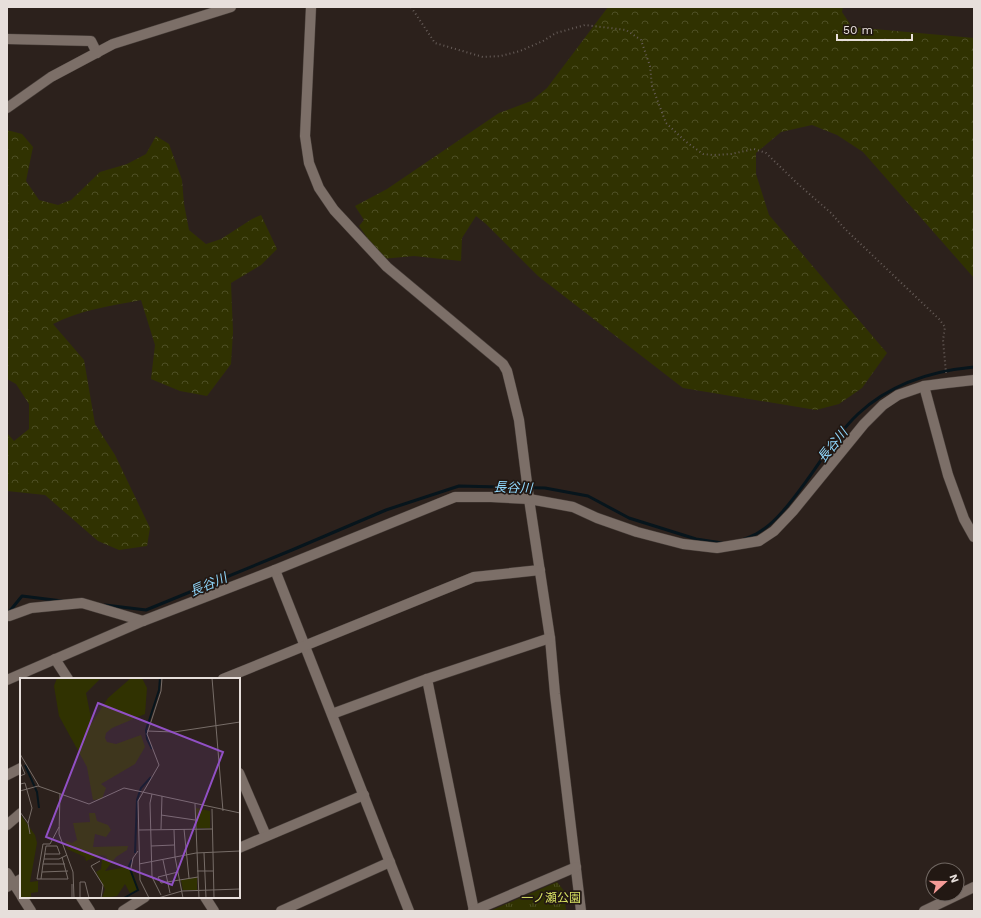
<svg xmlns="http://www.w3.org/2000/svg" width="981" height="918" viewBox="0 0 981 918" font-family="'Work Sans','Noto Sans JP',sans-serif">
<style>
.forest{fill:url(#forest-crowns)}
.park{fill:url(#park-tufts)}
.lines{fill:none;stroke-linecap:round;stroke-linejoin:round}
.stream{stroke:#07151c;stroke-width:3}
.minor-casing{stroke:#473e39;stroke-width:11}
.path{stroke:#685e5a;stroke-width:2;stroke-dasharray:1 3;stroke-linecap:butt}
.minor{stroke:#7c6f68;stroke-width:10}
.labels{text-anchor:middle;stroke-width:3.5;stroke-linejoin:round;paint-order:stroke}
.park-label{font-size:12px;fill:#d7e062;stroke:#221813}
.water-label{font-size:13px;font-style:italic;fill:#90d8fe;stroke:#221813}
.inset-river{fill:none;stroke:#07151c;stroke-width:2}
.inset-road{fill:none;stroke:#776d68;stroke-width:1}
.view{fill:#9150c5;fill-opacity:0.15;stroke:#9150c5;stroke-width:2}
.inset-edge{fill:none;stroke:#e7dfdb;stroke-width:2}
</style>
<defs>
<pattern id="forest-crowns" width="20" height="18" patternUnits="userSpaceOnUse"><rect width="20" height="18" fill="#303201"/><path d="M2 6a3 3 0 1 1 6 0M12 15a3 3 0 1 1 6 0" fill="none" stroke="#4e4f25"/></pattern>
<pattern id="park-tufts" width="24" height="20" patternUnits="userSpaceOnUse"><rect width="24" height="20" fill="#303201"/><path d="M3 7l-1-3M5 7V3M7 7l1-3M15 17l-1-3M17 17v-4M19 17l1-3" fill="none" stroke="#4e4f25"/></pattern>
</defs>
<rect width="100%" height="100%" fill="#2c211c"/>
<g class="forest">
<path d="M608,7h235l-1,5 10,15 122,11v240l-111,-126 -26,-17 -25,-10 -31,7 -25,21v21l13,41 118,138 -25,35 -23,16 -23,6 -133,-22 -145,-112 -52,-52 -10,-8 -14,22 -1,23 -47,-5 -32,3 -23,-33 5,-6 -9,-14 32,-17 112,-76 32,-12 16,-13z"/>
<path d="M7,130l15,4 11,13 -7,34 13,19 19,5 13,-5 29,-28 27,-8 19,-10 10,-18 13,8 13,36 2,24 5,26 17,14 15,-5 31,-20 9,-4 16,34 -16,16 -30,18 2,49 -2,32 -24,32 -27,-5 -29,-12 4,-34 -14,-45c-30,6 -61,10 -88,24l31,36 11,64 20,31 35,73 -3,18 -28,4 -21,-9 -53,-46 -38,-4v-58l7,8 15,-12v-25l-13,-20 -9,-5z"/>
</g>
<path class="park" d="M557,882l7,9 2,20h-76z"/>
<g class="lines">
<g class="stream">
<path d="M742,540c5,-2 10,-4 14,-6 21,-11 40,-39 54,-58 15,-21 29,-44 48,-62 32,-30 73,-43 116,-47"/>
<path d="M105,605l41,5 146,-60 94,-40 73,-24 86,2 43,8 41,22 67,21 26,4"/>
<path d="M9,612l13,-16 40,5"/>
</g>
<g class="minor-casing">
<g id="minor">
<path d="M311,7l-6,129 4,27 10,25 15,22 53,57 116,97 4,7 12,49 10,79 21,139 5,56 26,217"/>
<path d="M7,39l84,2 6,12"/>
<path d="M7,108l44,-31 62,-33 118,-37"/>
<path d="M924,386l24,89 16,44 10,18"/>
<path d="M275,570l134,341"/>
<path d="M9,616l22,-8 51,-5 61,18"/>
<path d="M55,659l13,20"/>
<path d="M223,679l251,-102 66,-7"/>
<path d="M427,679l47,232"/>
<path d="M7,680l136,-59 132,-51 180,-73h36l38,2 44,8 24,11 40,14 46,12 34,4 42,-7 15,-10 19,-20 71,-87 19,-19 15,-10 26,-9 23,-3 27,-3"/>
<path d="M332,714l95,-35 123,-41"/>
<path d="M239,773l27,63"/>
<path d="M7,775l14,-7"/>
<path d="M7,825l14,-12"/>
<path d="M239,848l125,-53"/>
<path d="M7,873l14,22"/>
<path d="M7,887l14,-8"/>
<path d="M22,897l9,14"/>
<path d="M81,897l9,14"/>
<path d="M205,897l9,14"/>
<path d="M123,911l22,-14"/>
<path d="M281,911l109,-49"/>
<path d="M473,911l103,-44"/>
<path d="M924,911l50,-24"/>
</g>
</g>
<path class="path" d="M411,7l24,36 48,14 18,-1 19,-5 23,-10 13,-8 29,-8 41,5 15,10 9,26 2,20 14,37 19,18 18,13 10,1 18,-1 23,-5 12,4 32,31 33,29 14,16 94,90 6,8 -2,13 3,33"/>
<use href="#minor" class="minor"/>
</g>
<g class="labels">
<g class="park-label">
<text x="551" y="902">一ノ瀬公園</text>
</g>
<g class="water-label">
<text transform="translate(832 445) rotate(-51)" y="5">長谷川</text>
<text transform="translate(513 487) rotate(2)" y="5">長谷川</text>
<text transform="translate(208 584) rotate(-23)" y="5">長谷川</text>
</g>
</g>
<g transform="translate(20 678)">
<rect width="220" height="220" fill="#2c211c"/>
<path d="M37,0h44l-15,15 6,30 16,-25 23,-20h11l5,10 -2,26 -33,14 -6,5 -1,5 2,4 9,2 25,-9 4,12 -10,17 -34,20 5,4 -4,11 -9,1 -6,-33 -28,-51 -5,-30zM69,135h6l2,8 11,4 3,5 -5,7 -11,-3 -2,13 35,-1 -1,4 -11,7 -11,14 21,-4 6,2 7,21 -9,3 -5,-9 -8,12 -15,2 3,-9 -9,-17 5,-3 1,-9 5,-1 -1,-3 -6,-1 -14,6 -1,-4 -18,-8 -1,-8 6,2 5,-3 -4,-17 17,-1zM0,136l15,21 2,8 -7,39 8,-1v11l-7,1v5h-11z" fill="#303201"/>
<path d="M176,130l14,3v17h-13zM177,199v13h-14l-2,-10z" fill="#303201"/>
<path class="inset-river" d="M132,71l-5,-10 -1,-9 13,-40 1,-12M5,87l12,27 2,16M115,175l2,-53 4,-12 10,-11M104,220l14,-8 -9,-24 3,-6"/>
<path class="inset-road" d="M192,0l11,133M127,53l27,1 66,-10M0,76l19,32M0,84l5,12 -5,2M0,106l5,-1 7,25 -4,15M0,113l18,-5 51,18 35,-16 116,25M40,116l-1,40 14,38 1,26M132,116l-2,9 2,74 9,18M175,126l4,94M192,131l2,89M0,134l8,11 2,11M141,137l34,5M39,149l-9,17h-7l-6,35h31l-6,-22M141,151l1,-33M164,151l5,49M119,152l73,-1M154,152l1,27 8,41M131,168l23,-1M184,175l2,45M24,181h15l8,-4M143,182l7,33M80,183l-9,5 12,19 -2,13M23,186h22M119,186l57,-11 44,-2M111,190l2,-10 5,-7M177,193h16M22,194l26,-1M158,194l-20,5 3,6 37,-6M21,201l2,-15 1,-5 2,-13h11l3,8h-15M52,220v-14M60,220v-16h5l4,16M129,220l-9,-18 -2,-79 21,-36 -12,-31 14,-43 1,-13M138,220l24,-7 58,-2"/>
<path class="view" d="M78,25l125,49 -51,133 -126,-48z"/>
<rect width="220" height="220" class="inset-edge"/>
</g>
<rect width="981" height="918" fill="none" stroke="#e7dfdb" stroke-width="16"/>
<g transform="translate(945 882) rotate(69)"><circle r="19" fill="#221813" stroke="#716863"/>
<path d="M0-3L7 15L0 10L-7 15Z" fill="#f59b97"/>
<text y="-6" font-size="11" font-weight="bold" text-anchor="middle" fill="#e7dfdb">N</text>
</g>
<path d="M837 34v6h75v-6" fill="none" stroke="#e7dfdb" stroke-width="2"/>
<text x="843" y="34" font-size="12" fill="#e7dfdb" stroke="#221813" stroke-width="3" paint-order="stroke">50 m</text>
</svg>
